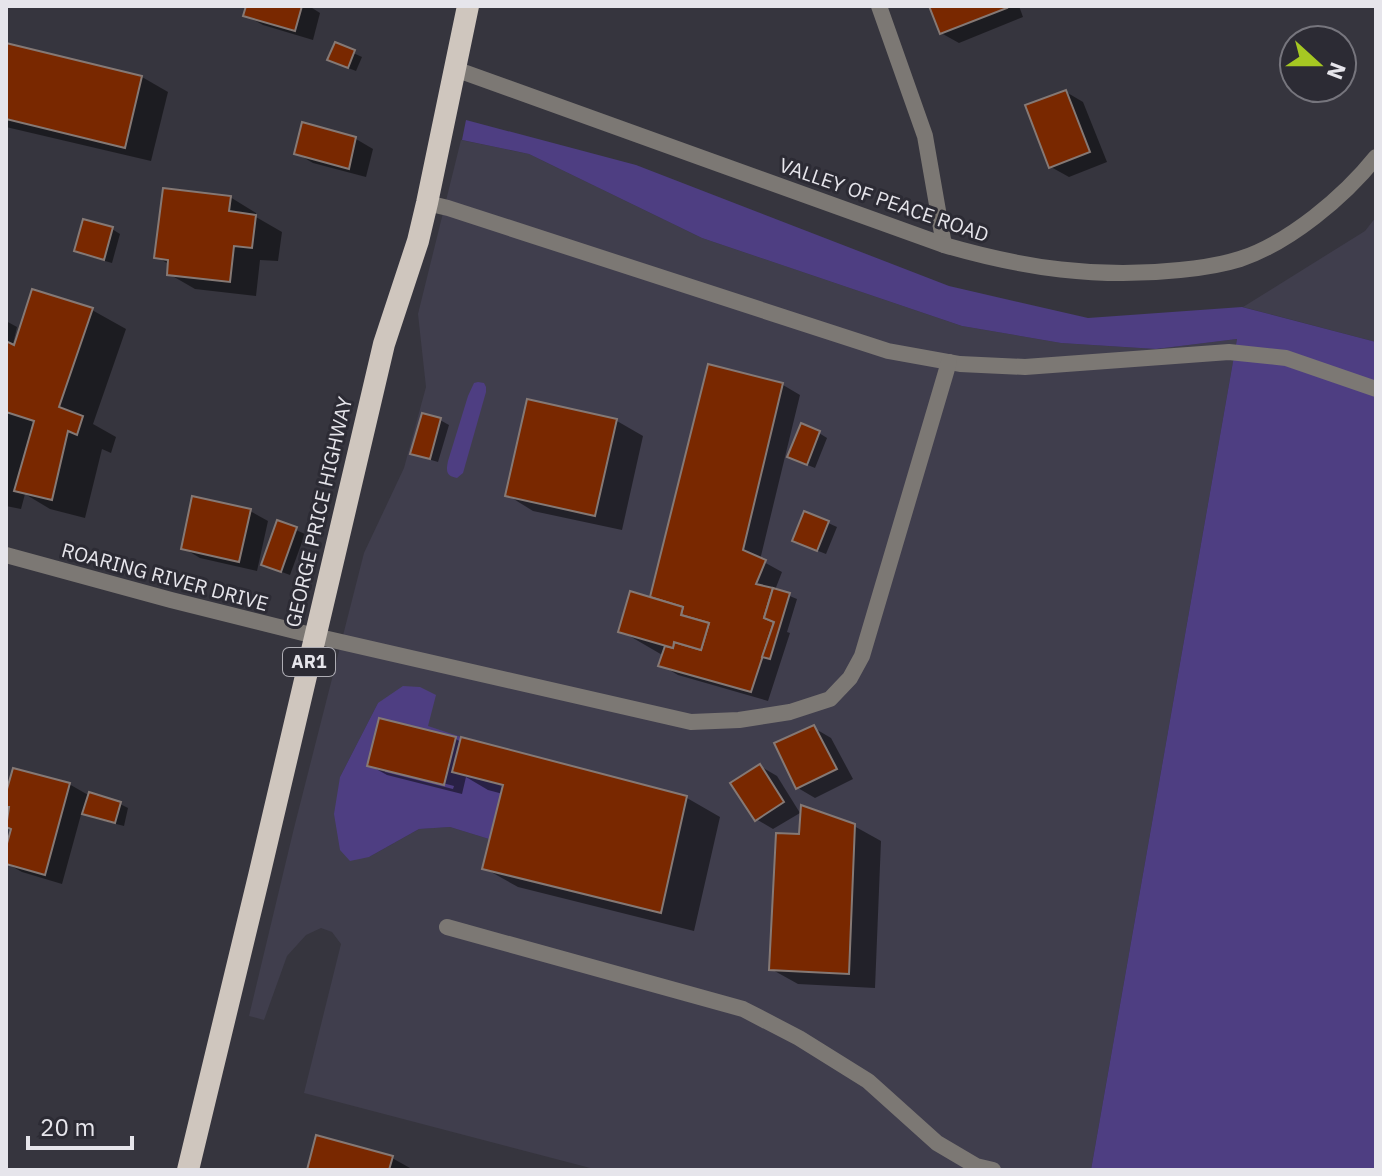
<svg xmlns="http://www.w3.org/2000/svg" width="1382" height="1176" viewBox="0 0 1382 1176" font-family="'IBM Plex Sans',sans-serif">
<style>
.built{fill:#403e4d;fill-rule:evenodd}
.green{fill:#4e3e82}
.shadow{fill:#0007;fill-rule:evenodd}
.building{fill:#792800;stroke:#857975;stroke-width:2}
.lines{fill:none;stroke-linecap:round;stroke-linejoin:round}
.service{stroke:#7c7874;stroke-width:16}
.minor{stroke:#7c7874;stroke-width:16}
.tertiary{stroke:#7c7874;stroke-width:16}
.trunk{stroke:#cfc6be;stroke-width:22}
.labels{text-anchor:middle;stroke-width:6;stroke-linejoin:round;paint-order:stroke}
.shield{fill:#2c2b34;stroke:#aeadb4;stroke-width:2}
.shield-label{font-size:18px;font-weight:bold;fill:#e6e5eb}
.street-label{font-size:20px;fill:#e6e5eb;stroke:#2c2b34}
</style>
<rect width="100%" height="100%" fill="#36353e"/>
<g class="built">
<path d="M461,140l68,14 173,84 260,88 99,17 95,6 81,-10 -146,831h-493l-294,-77 37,-149 -9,-12 -11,-4 -15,7 -19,21 -23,64 -15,-4 45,-188 70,-275 40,-85 22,-81 -8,-73zM378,703l49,23 62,113 -39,-12 -31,2 -50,28 -29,-80z"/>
<path d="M1376,217v125l-133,-35 122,-76z"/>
</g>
<g class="green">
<path d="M466,120l170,45 313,121 139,32 154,-11 134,35v828h-285l146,-831 -81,10 -95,-6 -99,-17 -260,-88 -173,-84 -67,-14z"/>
<path d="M478,382l6,1 2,4v5l-23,81 -6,5c-11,-2 -11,-7 -9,-17l20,-65 6,-13z"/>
<path d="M403,686l17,1 16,8 -8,31 33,11 -8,35 50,13 -14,54 -39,-12 -31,2 -50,28 -19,4 -10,-11 -6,-36 6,-37 38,-74z"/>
</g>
<g class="shadow">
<path d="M248,6h61l11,7 -7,27 -50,-15 -18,-10z"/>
<path d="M931,6h88l4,11 -64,26 -18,-10z"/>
<path d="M6,45l136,32 26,15 -17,69 -145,-34z"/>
<path d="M336,45l26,12 -6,14 -18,-7z"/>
<path d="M1066,92l17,10 24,60 -38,15 -18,-10z"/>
<path d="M303,125l53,14 17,10 -7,28 -53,-14 -17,-10z"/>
<path d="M230,197l26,16v4l26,15 -4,29 -18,-1 -4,36 -61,-7 -26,-15 1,-9 -13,-8z"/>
<path d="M112,229l8,5 -8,29 -28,-8 -8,-5z"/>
<path d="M92,310l34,19 -33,95 23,13 -5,16 -9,-4 -17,69 -35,-9 -25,-15 -4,15 -15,-3v-185l11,6 -6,25z"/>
<path d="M709,366l74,19 17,10 -40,165 22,12 -7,18 22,9 -10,33 3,1 -22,68 -90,-26 -17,-10 3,-9 -43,-25 39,-31z"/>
<path d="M528,401l89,20 26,15 -21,94 -89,-19 -26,-16z"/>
<path d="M440,420l9,5 -11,37 -17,-5 -8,-4z"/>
<path d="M819,433l8,5 -12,30 -17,-7z"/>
<path d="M250,511l18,10 -11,50 -57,-13 -17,-10z"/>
<path d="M806,513l31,14 -11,27 -23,-9z"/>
<path d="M278,522l27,12 -15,41 -19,-7z"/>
<path d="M380,720l76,19 6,4 1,-4 224,59 33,19 -26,114 -176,-44 -34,-19 19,-74 -15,-4 -22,-13 -4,17 -75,-19 -18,-10zM385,768l69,18 -1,3 -68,-17z"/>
<path d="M814,728l17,10 22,41 -38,19 -17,-10z"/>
<path d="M760,766l17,10 23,37 -27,16 -17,-10z"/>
<path d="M69,784l21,12 30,8 8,4 -4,18 -31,-8 -11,-7 -20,73 -40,-12 -16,-9v-8l7,-26 -3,-19 -4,-2v-17z"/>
<path d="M854,826l27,15 -6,147 -77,-4 -27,-15 30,-133z"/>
<path d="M392,1158l18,10 -1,2h-100z"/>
</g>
<g class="building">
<path d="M246,6h56l-7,25 -52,-15z"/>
<path d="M929,6h77l1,2 -67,26z"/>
<path d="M335,42l20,8 -7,18 -21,-8z"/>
<path d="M6,43l136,33 -17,72 -119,-29z"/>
<path d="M1066,90l24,62 -41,16 -24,-63z"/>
<path d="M302,122l54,15 -7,32 -55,-15z"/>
<path d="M163,188l68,8 -2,15 27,4 -4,33 -18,-2 -4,36 -63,-7 1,-15 -14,-2z"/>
<path d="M83,219l30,8 -9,33 -30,-9z"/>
<path d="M32,289l61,19 -34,99 24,9 -6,19 -9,-4 -16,69 -38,-9 20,-70 -28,-9v-71l8,4z"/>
<path d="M708,364l75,19 -40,167 23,10 -10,24 17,4 -9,30 10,4 -23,70 -93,-26 7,-20 8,2 1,-6 27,8 8,-27 -28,-8 2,-8 -33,-10z"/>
<path d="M527,399l90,20 -22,97 -90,-20z"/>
<path d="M422,413l19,5 -11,41 -20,-5z"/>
<path d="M801,423l19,8 -13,34 -20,-8z"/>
<path d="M192,496l59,13 -12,53 -58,-13z"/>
<path d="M804,511l25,10 -12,30 -25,-10z"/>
<path d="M277,520l20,7 -16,45 -20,-7z"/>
<path d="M773,588l17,5 -20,66 -8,-2 12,-35 -10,-4z"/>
<path d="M630,591l53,16 -2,8 28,8 -8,27 -27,-8 -1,6 -55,-16z"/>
<path d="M379,718l77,19 -12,48 -77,-19z"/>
<path d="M814,725l23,44 -41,20 -22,-46z"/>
<path d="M461,737l226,59 -26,117 -179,-44 21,-84 -51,-13z"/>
<path d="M760,764l24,38 -29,19 -25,-38z"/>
<path d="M13,768l57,15 -25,92 -39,-11v-17l5,-18 -5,-2 3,-20h-3v-19l1,1z"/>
<path d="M89,792l32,10 -6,21 -33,-9z"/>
<path d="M801,805l54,19 -6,150 -80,-4 7,-137 23,1z"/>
<path d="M316,1135l77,21 -4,14h-82z"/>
</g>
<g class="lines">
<g class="service">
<path d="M427,203l21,5 440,143 72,13 65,3 204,-15 57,6 90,31"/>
<path d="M315,636l376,86 48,-2 51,-8 40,-13 20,-21 12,-22 87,-294"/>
<path d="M447,927l296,82 56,29 69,43 69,62 39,23 17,4"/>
</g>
<g class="minor">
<path d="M879,6l46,130 19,109"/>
<path d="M6,555l165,45 144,36"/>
</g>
<path class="tertiary" d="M455,69l489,176c79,23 154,34 236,25 20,-2 41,-5 60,-11 49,-16 104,-62 136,-102"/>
<path class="trunk" d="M188,1170l71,-294 125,-532 34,-103 9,-38 41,-197"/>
</g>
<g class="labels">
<rect class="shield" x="283" y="648" width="52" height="28" rx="6"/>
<g class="shield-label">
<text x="309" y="668">AR1</text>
</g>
<g class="street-label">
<text transform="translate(884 200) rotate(19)" y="7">VALLEY OF PEACE ROAD</text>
<text transform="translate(319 512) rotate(-77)" y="7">GEORGE PRICE HIGHWAY</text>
<text transform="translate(165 577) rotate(15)" y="7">ROARING RIVER DRIVE</text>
</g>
</g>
<rect width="1382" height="1176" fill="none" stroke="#e6e5eb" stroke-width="16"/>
<g transform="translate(1318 64) rotate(111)"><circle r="38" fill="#2c2b34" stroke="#76757d" stroke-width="2"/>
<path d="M0-6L14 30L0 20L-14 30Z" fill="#a6c822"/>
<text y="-12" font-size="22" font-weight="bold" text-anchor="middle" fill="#e6e5eb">N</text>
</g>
<path d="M28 1136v12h104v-12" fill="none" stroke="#e6e5eb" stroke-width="4"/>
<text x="40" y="1136" font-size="24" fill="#e6e5eb" stroke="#2c2b34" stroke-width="6" paint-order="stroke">20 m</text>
</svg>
